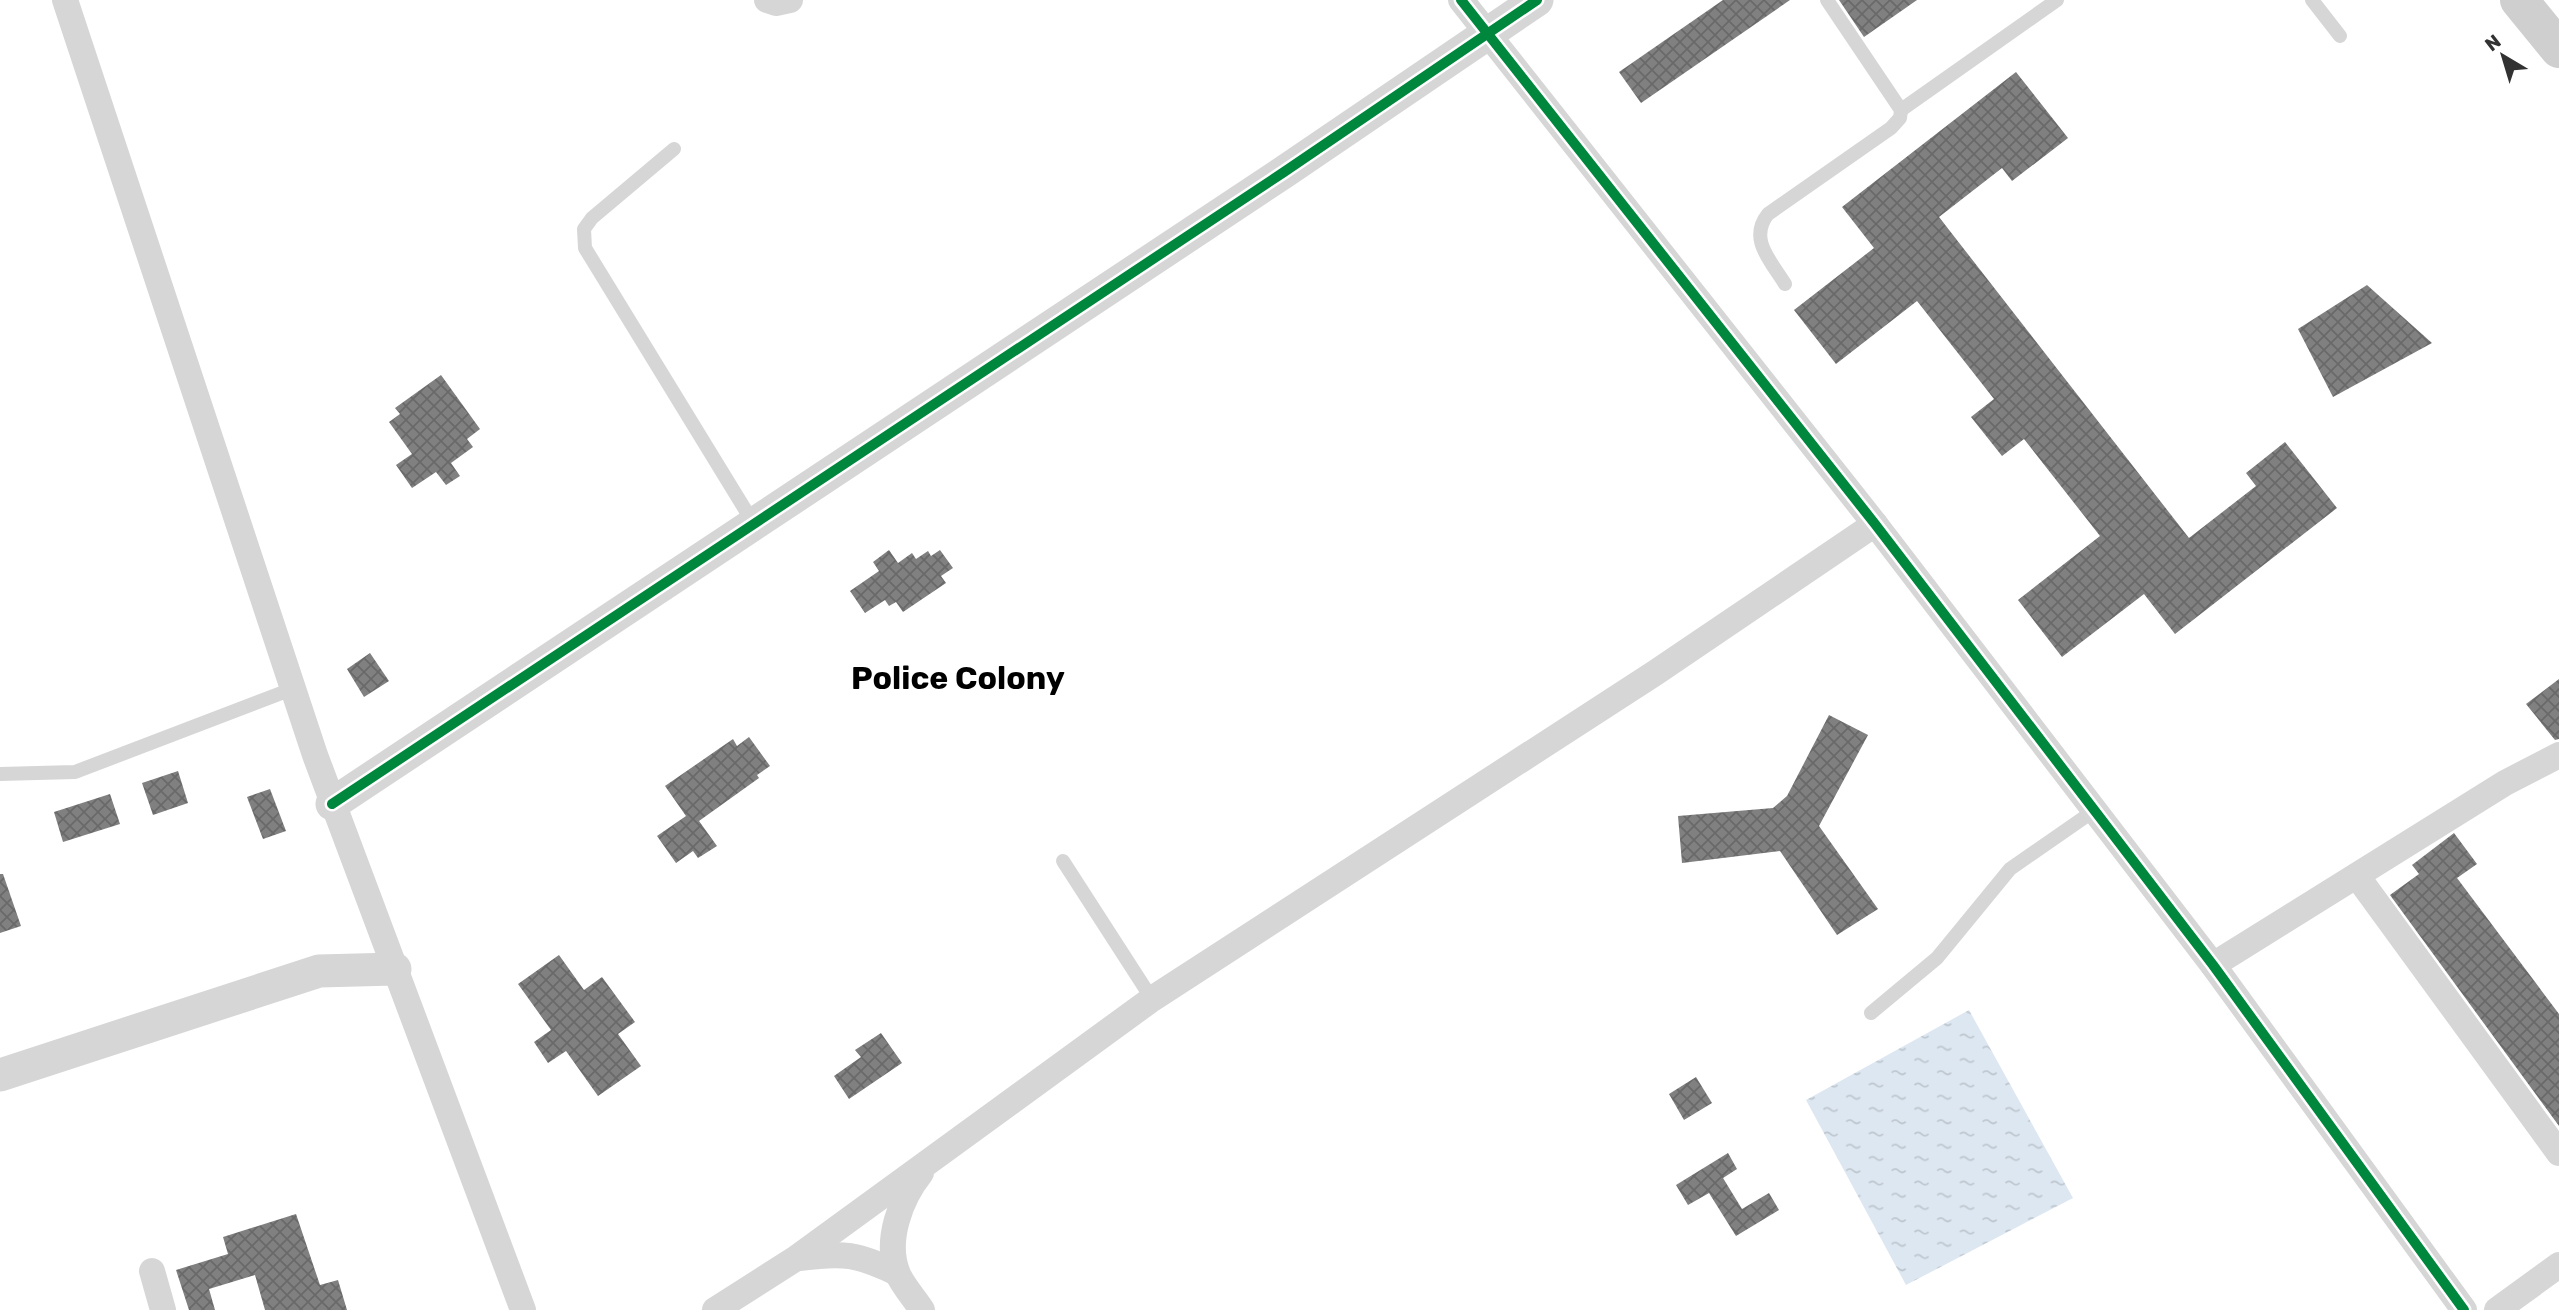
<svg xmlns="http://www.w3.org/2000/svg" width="2559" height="1310" viewBox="0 0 2559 1310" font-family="Rubik,sans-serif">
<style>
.water{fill:url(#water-ripples)}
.building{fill:url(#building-cross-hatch)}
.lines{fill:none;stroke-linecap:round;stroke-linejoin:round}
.service{stroke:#d6d6d6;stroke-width:14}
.minor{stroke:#d6d6d6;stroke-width:26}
.tertiary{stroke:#d6d6d6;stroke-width:33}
.secondary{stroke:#cfcfcf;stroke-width:38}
.cycleway-casing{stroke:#fff;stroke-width:15}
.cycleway{stroke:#00873e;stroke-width:10}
.labels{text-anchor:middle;stroke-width:7;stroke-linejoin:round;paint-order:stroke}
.district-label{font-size:32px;font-weight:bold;fill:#000;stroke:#fff}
</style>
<defs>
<pattern id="water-ripples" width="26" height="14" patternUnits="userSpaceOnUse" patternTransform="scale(1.75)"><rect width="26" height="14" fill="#dde7f1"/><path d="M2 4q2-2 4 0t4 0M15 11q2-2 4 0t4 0" fill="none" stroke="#bec7cf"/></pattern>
<pattern id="building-cross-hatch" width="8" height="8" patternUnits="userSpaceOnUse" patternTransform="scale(1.75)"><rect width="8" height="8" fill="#808080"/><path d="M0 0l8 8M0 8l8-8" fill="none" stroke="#696969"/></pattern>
</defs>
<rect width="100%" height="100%" fill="#fff"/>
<path class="water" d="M1969,1010l104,188 -167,87 -100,-185z"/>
<g class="building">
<path d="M1723,0h67l-149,103 -22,-31z"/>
<path d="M1839,0h78l-53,37z"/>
<path d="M2016,72l52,66 -56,43 -10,-13 -63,49 250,321 67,-52 -10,-13 39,-31 52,66 -162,126 -31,-40 -82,63 -44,-57 82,-64 -76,-97 -22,17 -31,-39 23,-18 -77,-98 -81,63 -42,-54 80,-62 -32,-41z"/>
<path d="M2367,285l65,58 -99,54 -35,-68z"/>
<path d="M441,375l39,54 -13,10 6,8 -22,16 9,13 -14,9 -10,-13 -24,16 -16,-23 16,-11 -23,-32 11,-8 -5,-6z"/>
<path d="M889,550l9,13 14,-10 4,6 12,-8 3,5 9,-6 13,18 -12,8 5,7 -43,29 -7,-10 -7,4 -4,-6 -20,13 -15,-22 29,-20 -6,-9z"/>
<path d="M370,653l19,28 -25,16 -17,-28z"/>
<path d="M2559,679v60l-4,1 -29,-36z"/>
<path d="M1829,715l39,20 -49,91 59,83 -41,26 -57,-84 -98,12 -4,-47 95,-8 14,-12z"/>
<path d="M749,737l21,29 -13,9 2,3 -60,43 18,25 -19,12 -5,-7 -17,12 -19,-27 29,-20 -21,-30 68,-47 4,7z"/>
<path d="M178,771l10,32 -35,12 -11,-32z"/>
<path d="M270,789l16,42 -23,8 -16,-42z"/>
<path d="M110,794l10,30 -57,18 -9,-30z"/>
<path d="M2454,833l23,31 -20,14 102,136v112l-169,-231 29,-21 -7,-9z"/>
<path d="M0,874h3l18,52 -21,7z"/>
<path d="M559,955l25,35 18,-13 33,45 -17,12 23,32 -43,30 -32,-45 -18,12 -14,-21 17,-12 -33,-46z"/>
<path d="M881,1033l21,30 -53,36 -15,-23 27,-19 -6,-7z"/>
<path d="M1696,1077l16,26 -28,17 -15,-26z"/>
<path d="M1728,1153l9,16 -14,9 19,31 27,-16 10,17 -43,26 -27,-43 -21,12 -12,-20z"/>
<path d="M296,1214l24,71 18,-5 9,30h-82l-10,-35 -46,14 6,21h-26l-13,-40 52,-16 -5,-17z"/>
</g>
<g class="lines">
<g class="service">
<path d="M2312,0l28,36"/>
<path d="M1901,110l156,-110"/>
<path d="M674,149l-82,69 -8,11 1,19 169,276"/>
<path d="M1785,284c-14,-23 -37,-45 -17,-70l123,-86 9,-10 1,-8 -74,-110"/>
<path d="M0,774l75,-2 217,-83"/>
<path d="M1063,861l89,138"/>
<path d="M1871,1013l66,-55 73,-89 85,-59"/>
</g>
<g class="minor">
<path d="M65,0l250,755 208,555"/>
<path d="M767,0l9,3 14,-3"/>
<path d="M1461,0l414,524 338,441 251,345"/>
<path d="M2357,876l202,277"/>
<path d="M2213,965l292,-182 54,-28"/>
<path d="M921,1173c-20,25 -37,68 -23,101 5,12 17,25 24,36"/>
<path d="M801,1258c42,-6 57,-4 96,15"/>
<path d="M152,1271l11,39"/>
<path d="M715,1310l80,-51 357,-260 503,-326 220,-149"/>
<path d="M2497,1310l62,-45"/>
</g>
<g class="tertiary">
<path d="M332,804l952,-632 253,-172"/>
<path d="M0,1075l319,-104 76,-2"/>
</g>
<path class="secondary" d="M2519,0l40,49"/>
<g class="cycleway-casing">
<g id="cycleway">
<path d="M1461,0l414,524 338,441 251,345"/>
<path d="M332,804l952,-632 253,-172"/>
</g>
</g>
<use href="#cycleway" class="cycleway"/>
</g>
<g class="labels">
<g class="district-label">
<text x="958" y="689">Police Colony</text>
</g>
</g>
<g transform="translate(2503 56) rotate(322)" stroke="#ffffff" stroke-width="5" paint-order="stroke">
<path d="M0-5L12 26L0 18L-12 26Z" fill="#323232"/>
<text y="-10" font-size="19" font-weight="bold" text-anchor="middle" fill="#323232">N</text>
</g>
</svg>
